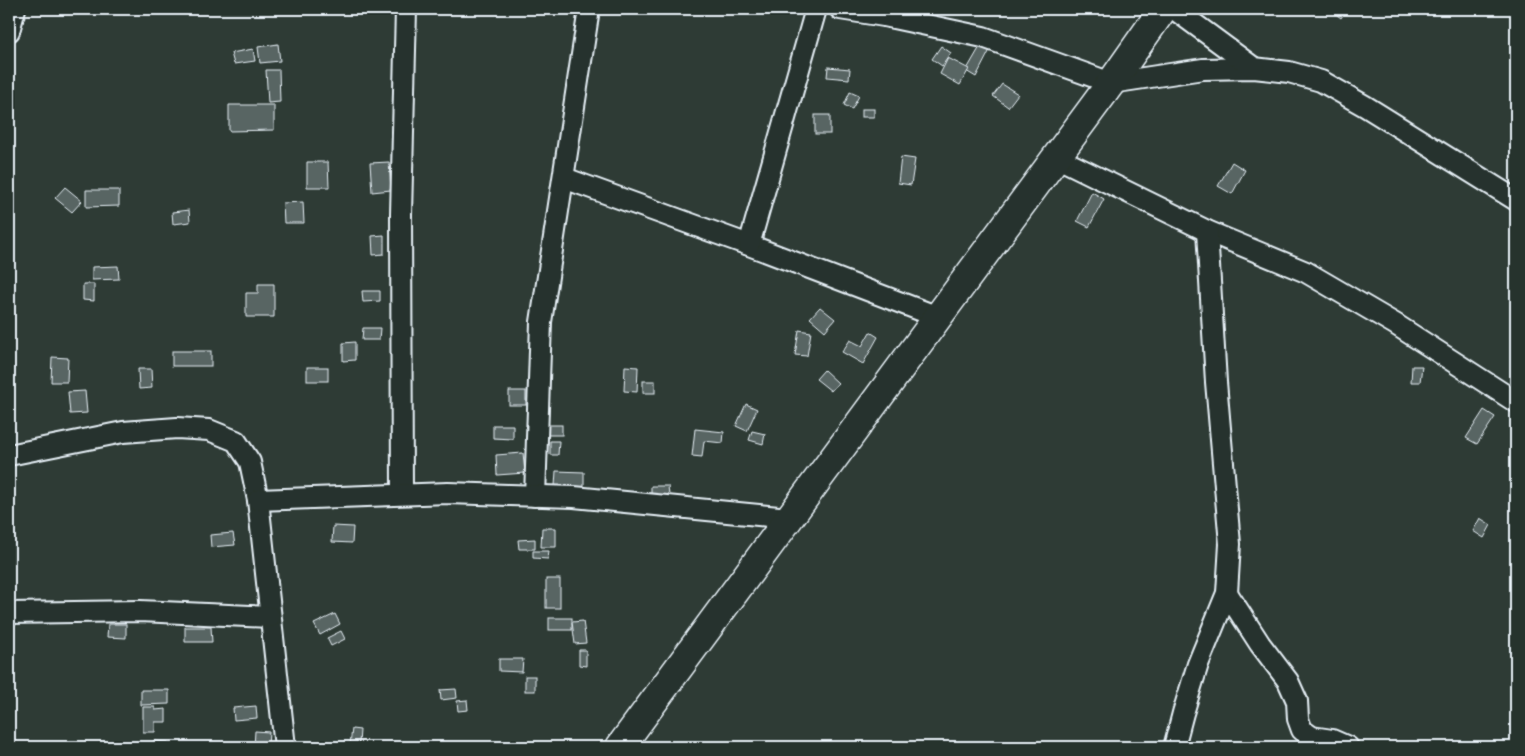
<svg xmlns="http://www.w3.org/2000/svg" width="1525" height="756" viewBox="0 0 1525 756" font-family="Pangolin,sans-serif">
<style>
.building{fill:#596563;stroke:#e8f1f8}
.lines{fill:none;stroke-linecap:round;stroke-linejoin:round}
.street-casing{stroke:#e8f1f8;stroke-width:24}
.secondary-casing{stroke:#e8f1f8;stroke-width:31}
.street{stroke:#26332d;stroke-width:20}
.secondary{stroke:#26332d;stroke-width:28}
</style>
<rect width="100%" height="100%" fill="#2e3b35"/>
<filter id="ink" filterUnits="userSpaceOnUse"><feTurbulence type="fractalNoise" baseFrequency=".02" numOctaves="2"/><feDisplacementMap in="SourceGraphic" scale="10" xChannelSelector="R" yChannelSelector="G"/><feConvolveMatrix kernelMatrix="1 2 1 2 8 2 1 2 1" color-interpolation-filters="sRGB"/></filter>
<g filter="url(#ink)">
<g class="building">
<path d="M1329,9h18l-6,9z"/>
<path d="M278,44l2,17 -20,2 -2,-16z"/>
<path d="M981,45l9,5 -14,27 -10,-6z"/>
<path d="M941,46l10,7 -9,13 -10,-7z"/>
<path d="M253,49l2,12 -21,3 -3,-11z"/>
<path d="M948,58l21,11 -9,16 -20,-11z"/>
<path d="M828,67l22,2 -1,10 -22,-2z"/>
<path d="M266,70h13l1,32 -12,1z"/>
<path d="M1002,84l16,10 -10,13 -15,-11z"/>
<path d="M850,92l9,4 -7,13 -8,-4z"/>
<path d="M229,105h45v25l-45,1z"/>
<rect x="862" y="109" width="12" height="8"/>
<rect x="815" y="115" width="15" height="19"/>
<path d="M901,157l14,2 -4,26 -13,-2z"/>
<path d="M307,162h21l1,25h-22z"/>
<path d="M389,162l2,28 -19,2 -2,-29z"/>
<path d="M1232,162l13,8 -13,24 -14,-8z"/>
<path d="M65,187l17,14 -10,11 -17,-14z"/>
<path d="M86,190h33v16l-33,1z"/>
<path d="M1092,192l12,7 -15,28 -12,-6z"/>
<path d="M303,202l1,21h-20l-1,-20z"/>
<path d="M189,210l1,12 -17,2 -1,-12z"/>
<path d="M384,235v19l-11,1 -1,-19z"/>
<path d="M118,266l1,13 -27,1v-13z"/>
<path d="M83,284h11v17l-11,-1z"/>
<path d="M258,284h16v33h-28v-24h12z"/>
<path d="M362,291h18v10l-17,1z"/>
<path d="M820,307l15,12 -10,12 -15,-13z"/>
<path d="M363,328h17l-1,12h-17z"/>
<path d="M799,330l12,2 -4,24 -12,-1z"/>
<path d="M870,332l8,5 -15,27 -21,-12 8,-12 12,6z"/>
<path d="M355,342v18l-12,1v-18z"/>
<rect x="172" y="351" width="39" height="15"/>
<path d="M52,357l16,1 -1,24h-16z"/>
<path d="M625,366l13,1 -1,25 -13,-1z"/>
<path d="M1412,366h10l-2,16h-9z"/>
<rect x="307" y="367" width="21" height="14"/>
<path d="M138,369h13l1,19 -13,1z"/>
<path d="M824,370l14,13 -7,8 -15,-12z"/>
<rect x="643" y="381" width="12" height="12"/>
<path d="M85,391l2,22 -17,1 -2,-22z"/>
<rect x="509" y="391" width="17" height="14"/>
<path d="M746,404l11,5 -10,22 -11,-5z"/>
<path d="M1484,410l11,7 -18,27 -11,-6z"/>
<path d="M493,425h20v14l-20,-1z"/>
<rect x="543" y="425" width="19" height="10"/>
<path d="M695,429l29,3 -1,11 -19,-2 -2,16 -10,-1z"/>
<path d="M752,431l13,3 -2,10 -14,-4z"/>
<path d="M550,441h9l-1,14h-8z"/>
<path d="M523,453l2,20 -28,2 -1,-20z"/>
<path d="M556,471l28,1v15l-29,-1z"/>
<path d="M651,486h17l1,9 -18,1z"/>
<path d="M1480,518l11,7 -7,13 -11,-7z"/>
<path d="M333,526l20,1 -1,16 -20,-1z"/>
<path d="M542,528h14v19h-15z"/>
<path d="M233,533l2,12 -24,2 -1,-12z"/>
<path d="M535,539v10h-16l-1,-9z"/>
<path d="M533,551h16l-1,8 -15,-1z"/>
<rect x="546" y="579" width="14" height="29"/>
<path d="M335,614l5,10 -20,11 -6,-11z"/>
<rect x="549" y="618" width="23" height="12"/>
<path d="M583,621l3,22 -11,1 -3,-22z"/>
<path d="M108,624h18v14l-19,-1z"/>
<path d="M185,627h26l1,15h-27z"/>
<path d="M341,631l4,8 -14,7 -4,-8z"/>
<path d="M579,650h7v16l-7,-1z"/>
<path d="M499,659h24l-1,13 -23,-1z"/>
<rect x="525" y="676" width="10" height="15"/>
<path d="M456,689l1,9 -16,2 -1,-10z"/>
<path d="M141,690h28v14l-28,1z"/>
<path d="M467,700l1,10 -10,1 -1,-10z"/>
<path d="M256,706l1,12 -23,2 -1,-12z"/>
<path d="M143,707h12v3l11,-1v13h-11v10h-12z"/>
<path d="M352,729l8,1 -1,14h-9z"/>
<path d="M255,731l14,1 -1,15h-14z"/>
<path d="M153,741l15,1v5h-15z"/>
</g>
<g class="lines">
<g class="street-casing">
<g id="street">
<path d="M840,9l44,7 99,21 128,46 92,-14 51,-1 35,4 32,9 44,25 151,94"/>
<path d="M1174,9l80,59"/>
<path d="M9,31l6,-22"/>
<path d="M1056,157l151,74 99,41 89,52 121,78"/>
<path d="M564,178l185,67 189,72"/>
<path d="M749,245l67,-236"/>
<path d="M9,455l114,-23 54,-4 32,2 27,11 14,21 8,38 27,247"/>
<path d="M402,494l-1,-280 5,-205"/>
<path d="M535,496l6,-174 48,-313"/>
<path d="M258,500l190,-7 126,4 215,21"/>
<path d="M1227,593l33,51 28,37 9,20 1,18 4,11 10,7 20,3 16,7"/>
<path d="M9,613l131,-2 130,6"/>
<path d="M1174,747l9,-34 15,-49 29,-71 3,-49 -14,-162 -9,-151"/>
</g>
</g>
<g class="secondary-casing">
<path id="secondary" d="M620,747l491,-664 52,-74"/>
</g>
<use href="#street" class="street"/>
<use href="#secondary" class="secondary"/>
</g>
</g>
<rect width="1525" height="756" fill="none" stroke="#26332d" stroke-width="30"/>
<rect x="15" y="15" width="1495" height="726" fill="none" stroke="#e8f1f8" stroke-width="2" filter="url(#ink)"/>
</svg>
